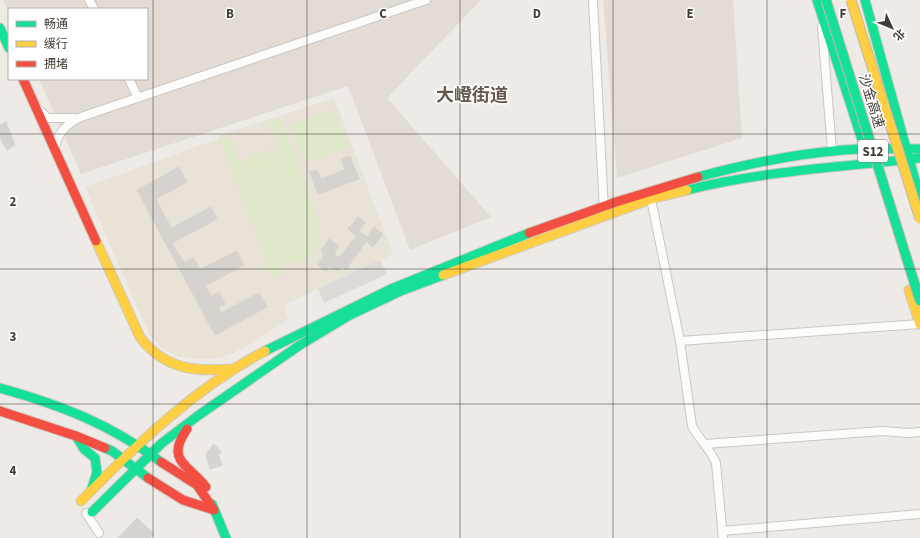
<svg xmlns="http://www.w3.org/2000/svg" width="920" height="538" viewBox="0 0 920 538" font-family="'Source Sans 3','Noto Sans SC',sans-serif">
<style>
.residential{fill:#e2dcd4}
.education{fill:#e9e2d6}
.green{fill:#dfe8c8}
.parking{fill:#dddad7}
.building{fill:#d6d2ce;stroke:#d6d2cd}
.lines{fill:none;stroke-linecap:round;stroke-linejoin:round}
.street-casing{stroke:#cac7c3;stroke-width:10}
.fast-casing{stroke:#cfc9c0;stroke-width:11}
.slow-casing{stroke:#cfc9c0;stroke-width:11}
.jam-casing{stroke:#cfc9c0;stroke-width:11}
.street{stroke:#fcfcfb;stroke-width:8}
.fast{stroke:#16e098;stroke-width:9}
.slow{stroke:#ffcf43;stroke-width:9}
.jam{stroke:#f24e42;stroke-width:9}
.fast-bridge-casing{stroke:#c5b6a3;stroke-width:11;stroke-linecap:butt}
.slow-bridge-casing{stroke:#c5b6a3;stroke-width:11;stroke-linecap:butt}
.fast-bridge{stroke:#16e098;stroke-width:9}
.slow-bridge{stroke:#ffcf43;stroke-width:9}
.grid{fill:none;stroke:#433c34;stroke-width:1;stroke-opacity:0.55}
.labels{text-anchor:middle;stroke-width:3;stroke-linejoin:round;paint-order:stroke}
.shield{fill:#fff;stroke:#7b7671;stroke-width:1}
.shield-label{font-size:13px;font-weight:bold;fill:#433c34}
.street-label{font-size:14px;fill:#433c34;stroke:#fff}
.district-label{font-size:18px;font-weight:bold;fill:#66594c;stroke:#fff}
.grid-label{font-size:13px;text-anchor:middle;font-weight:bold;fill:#433c34;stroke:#fff;stroke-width:3;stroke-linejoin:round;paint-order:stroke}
</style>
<rect width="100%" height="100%" fill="#eeebe7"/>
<g class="residential">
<path d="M3,0h478l-94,98 104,119 -81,33 -62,-164 -267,88 -42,-95h108v-70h-138v4z"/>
<path d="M603,0h130l9,138 -125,40z"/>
</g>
<path class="education" d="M334,98l59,156 -109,51 4,15 -52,32 -19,6 -17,1 -20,-2 -18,-8 -13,-15 -64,-147 133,-48v-3z"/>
<g class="green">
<path d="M334,109l14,38 -43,16 -14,-38z"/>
<path d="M281,120l40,107c0,25 -15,41 -41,35l4,12 -11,4 -53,-138 11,-3 11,29c10,-13 22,-17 38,-15l-11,-28z"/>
</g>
<path class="parking" d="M380,260l7,14 -63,29 -6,-14z"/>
<g class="building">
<path d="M6,122l9,23 -8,5 -7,-12v-13z"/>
<path d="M350,156l9,23 -41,15 -8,-22 7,-2 4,9 24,-9 -4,-11z"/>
<path d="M179,167l8,15 -31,17 15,29 40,-21 6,12 -45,24 12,20 10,-5 6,12 37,-19 7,14 -39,21 6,10 8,-4 6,12 -7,3 3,6 38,-20 8,14 -52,28 -78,-145z"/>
<path d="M358,217l7,5 -6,9 8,6 7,-10 9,7 -10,13 -6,-5 1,-3 -22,30 -4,-3 -4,5 -9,-5 -3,5 -8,-6 5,-7v-6l-2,-2 8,-11 10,7 -5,8 5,4 17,-22 -7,-6 -1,-3 3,-1z"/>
<path d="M214,444l8,9 -4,1 4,11 -12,4 -4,-15z"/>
<path d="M137,518l17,16 -4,4h-32z"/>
</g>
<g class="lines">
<g class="street-casing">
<g id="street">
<path d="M89,0l5,9"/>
<path d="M593,0l11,211"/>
<path d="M822,27l10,123"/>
<path d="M129,79l9,19"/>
<path d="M39,110l9,8h26"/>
<path d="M55,149c2,-16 11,-25 26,-32l345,-117"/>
<path d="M651,199l29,142 240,-17"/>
<path d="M680,341l12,85c7,13 18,23 24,37l7,75"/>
<path d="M705,444l178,-13 24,2 13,-1"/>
<path d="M86,513l13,20"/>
<path d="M722,531l198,-17"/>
</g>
</g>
<g class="fast-casing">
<g id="fast">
<path d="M817,0l47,146"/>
<path d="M865,0l55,198"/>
<path d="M0,28l9,20"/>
<path d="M698,177c48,-13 96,-23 145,-27 26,-2 51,-1 77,-1"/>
<path d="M687,190c76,-19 155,-23 233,-32"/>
<path d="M265,351l126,-62 138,-56"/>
<path d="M0,388c61,17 110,36 161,74"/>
<path d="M76,436l8,13 11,9 2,14 -6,19"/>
<path d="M105,448l7,3 36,27"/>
<path d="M212,504l14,34"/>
<path d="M92,512l70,-69 37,-28 101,-70 50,-30 53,-25 40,-15"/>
</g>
</g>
<g class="slow-casing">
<g id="slow">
<path d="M96,241l44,96c24,32 54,35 92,32"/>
<path d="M443,275l208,-76 36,-9"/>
<path d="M909,290l11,34"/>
<path d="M81,501c55,-56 114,-113 184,-150"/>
</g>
</g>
<g class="jam-casing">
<g id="jam">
<path d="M23,79l73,162"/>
<path d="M529,233l87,-31 82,-25"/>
<path d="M0,411l76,25 29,12"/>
<path d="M187,429c-22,32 1,35 19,58"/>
<path d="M148,478l35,22 31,10 -17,-25 -36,-23"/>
</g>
</g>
<use href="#street" class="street"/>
<use href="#fast" class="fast"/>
<use href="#slow" class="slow"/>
<use href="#jam" class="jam"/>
<g class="fast-bridge-casing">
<path id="fast-bridge" d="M826,0l94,301"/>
</g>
<g class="slow-bridge-casing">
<path id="slow-bridge" d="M851,0l69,219"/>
</g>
<use href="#fast-bridge" class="fast-bridge"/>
<use href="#slow-bridge" class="slow-bridge"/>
</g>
<path class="grid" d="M153,0v538M307,0v538M460,0v538M613,0v538M767,0v538M0,134h920M0,269h920M0,404h920"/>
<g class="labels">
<rect class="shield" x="858" y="140" width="30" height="22" rx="3"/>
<g class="shield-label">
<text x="873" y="156">S12</text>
</g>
<g class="street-label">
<text transform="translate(872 101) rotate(73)" y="5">沙金高速</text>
</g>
<g class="district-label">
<text x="472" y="101">大嶝街道</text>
</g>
</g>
<g class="grid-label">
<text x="230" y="18">B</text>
<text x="383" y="18">C</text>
<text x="537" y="18">D</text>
<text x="690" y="18">E</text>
<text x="843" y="18">F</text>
<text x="13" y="206">2</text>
<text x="13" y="341">3</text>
<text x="13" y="475">4</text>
</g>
<rect x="8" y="8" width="140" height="72" fill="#ffffff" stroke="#b4b1ae"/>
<rect x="16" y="21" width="20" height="6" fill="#16e098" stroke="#b4b1ae"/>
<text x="44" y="28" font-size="12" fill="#433c34">畅通</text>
<rect x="16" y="41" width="20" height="6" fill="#ffcf43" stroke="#b4b1ae"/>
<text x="44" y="48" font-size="12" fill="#433c34">缓行</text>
<rect x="16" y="61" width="20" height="6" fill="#f24e42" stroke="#b4b1ae"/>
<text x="44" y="68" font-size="12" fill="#433c34">拥堵</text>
<g transform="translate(892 28) rotate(134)" stroke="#ffffff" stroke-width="3" paint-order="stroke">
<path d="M0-3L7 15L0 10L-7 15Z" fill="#433c34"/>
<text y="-6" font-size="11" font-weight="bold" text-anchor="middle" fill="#433c34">北</text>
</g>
</svg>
